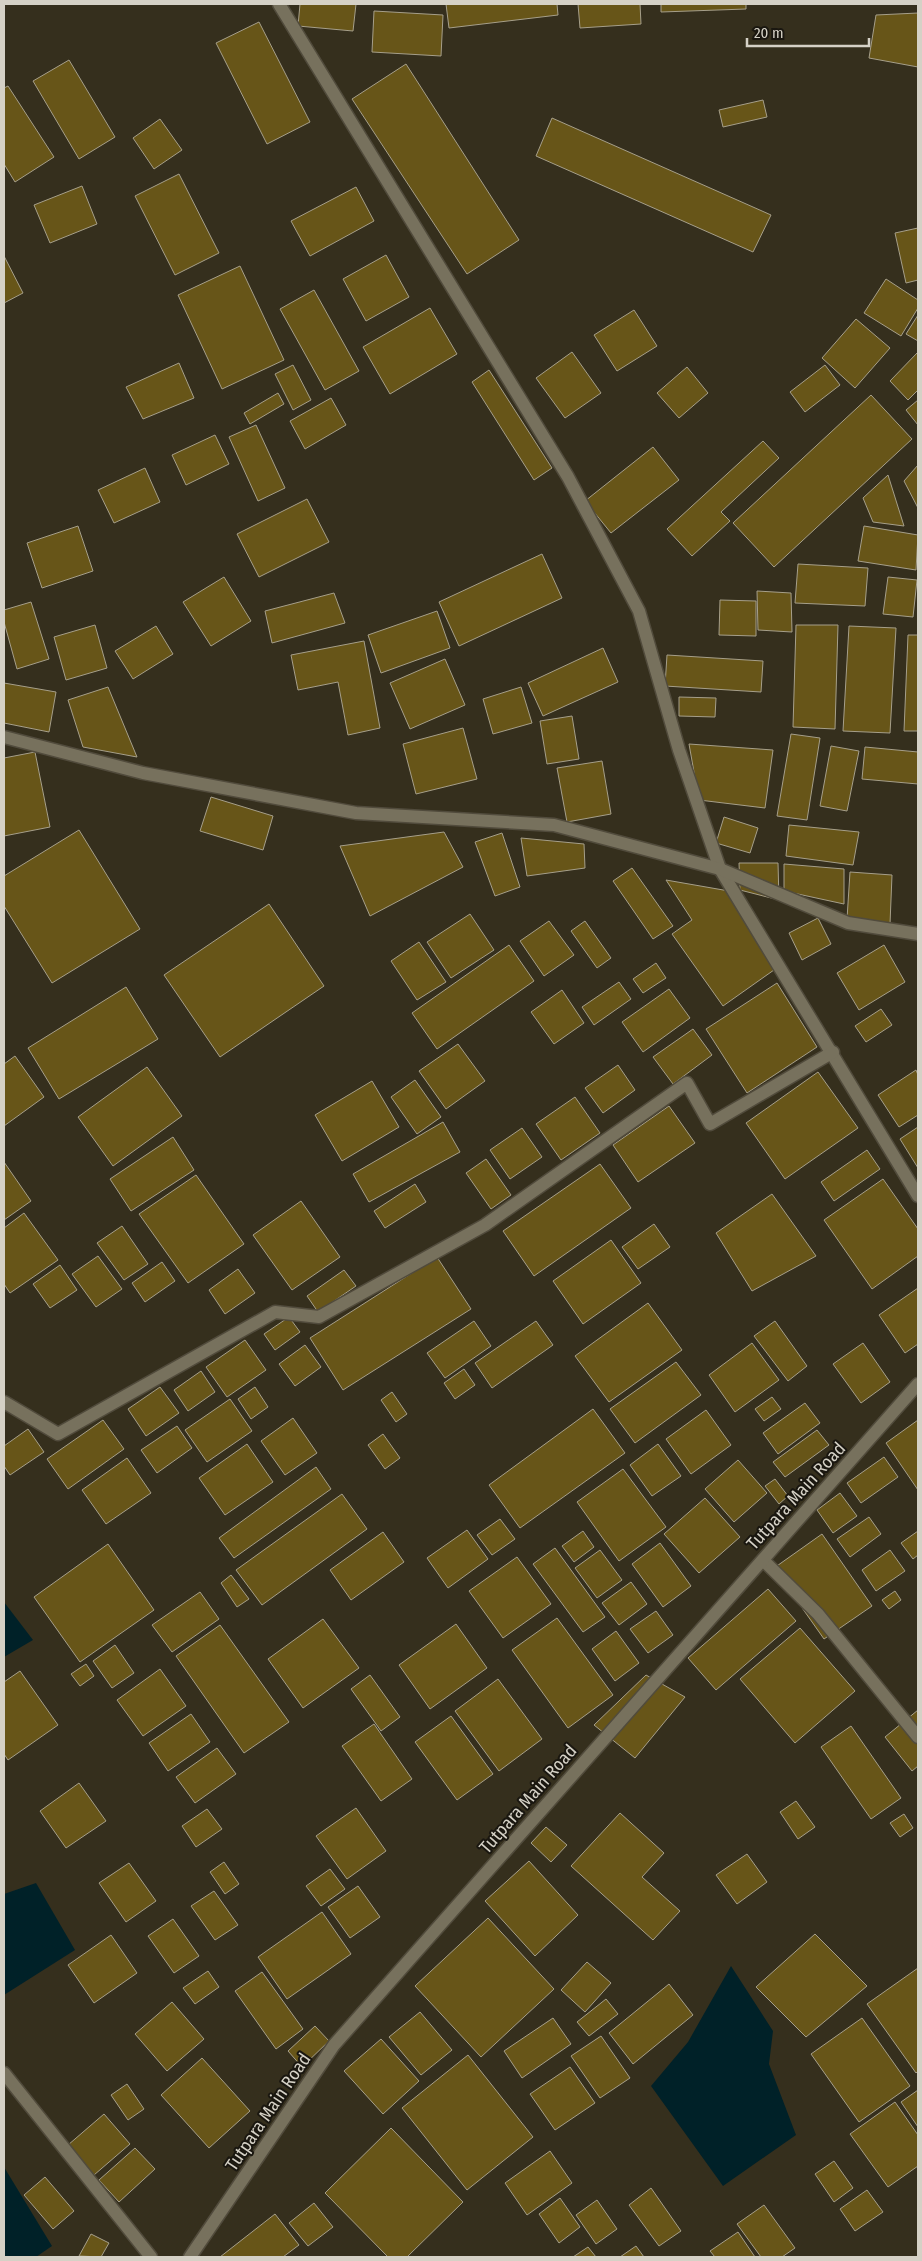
<svg xmlns="http://www.w3.org/2000/svg" width="922" height="2261" viewBox="0 0 922 2261" font-family="'Fira Sans Condensed',sans-serif">
<style>
.water{fill:#002128}
.building{fill:#675518;stroke:#a69f8a}
.lines{fill:none;stroke-linecap:round;stroke-linejoin:round}
.minor-casing{stroke:#514b3c;stroke-width:15}
.minor{stroke:#77715d;stroke-width:12}
.labels{text-anchor:middle;stroke-width:4;stroke-linejoin:round;paint-order:stroke}
.street-label{font-size:18px;fill:#d5d1c6;stroke:#1a1710}
</style>
<rect width="100%" height="100%" fill="#352f1d"/>
<g class="water">
<path d="M4,1602l29,38 -29,17z"/>
<path d="M36,1883l39,67 -71,45v-101z"/>
<path d="M731,1966l42,65 -4,33 27,71 -73,51 -72,-100 37,-44z"/>
<path d="M4,2167l48,79 -16,11h-32z"/>
</g>
<g class="building">
<path d="M300,4h56l-3,27 -55,-5z"/>
<path d="M446,4h111l1,11 -109,13z"/>
<path d="M578,4h62l1,20 -61,4z"/>
<path d="M661,4h85v5l-85,3z"/>
<path d="M374,11l69,4 -2,41 -69,-4z"/>
<path d="M918,13v54l-49,-9 7,-43z"/>
<path d="M259,22l51,100 -43,22 -51,-101z"/>
<path d="M69,60l46,77 -36,22 -46,-78z"/>
<path d="M406,64l113,176 -52,34 -115,-175z"/>
<path d="M8,86l46,71 -39,25 -11,-18v-76z"/>
<path d="M763,100l4,17 -44,10 -4,-17z"/>
<path d="M552,118l219,97 -18,37 -217,-96z"/>
<path d="M160,119l22,31 -28,19 -21,-31z"/>
<path d="M179,174l40,79 -44,22 -40,-79z"/>
<path d="M82,186l15,38 -47,19 -16,-38z"/>
<path d="M356,187l18,34 -64,35 -19,-35z"/>
<path d="M918,228v52l-12,3 -11,-50z"/>
<path d="M386,255l23,42 -43,24 -23,-42z"/>
<path d="M4,256l19,37 -19,10z"/>
<path d="M240,266l44,94 -62,29 -44,-94z"/>
<path d="M886,279l32,21v8l-17,28 -37,-23z"/>
<path d="M314,290l45,81 -34,19 -45,-81z"/>
<path d="M430,308l27,46 -67,40 -27,-47z"/>
<path d="M634,310l23,36 -40,25 -23,-36z"/>
<path d="M918,315v26l-12,-7z"/>
<path d="M856,319l34,29 -35,40 -33,-30z"/>
<path d="M572,352l29,41 -36,25 -29,-40z"/>
<path d="M918,352v38l-10,10 -18,-19z"/>
<path d="M179,363l15,35 -51,21 -17,-32z"/>
<path d="M293,365l18,35 -18,10 -18,-36z"/>
<path d="M825,365l15,20 -35,27 -15,-20z"/>
<path d="M687,367l21,26 -29,25 -22,-25z"/>
<path d="M489,370l63,98 -18,12 -62,-98z"/>
<path d="M278,393l6,11 -34,20 -6,-11z"/>
<path d="M871,395l41,44 -138,128 -41,-44z"/>
<path d="M331,398l15,27 -41,24 -15,-28z"/>
<path d="M918,400v25l-12,-15z"/>
<path d="M256,425l29,63 -27,13 -29,-64z"/>
<path d="M215,435l14,29 -43,21 -14,-30z"/>
<path d="M763,441l16,17 -58,54 9,9 -38,35 -25,-27z"/>
<path d="M653,447l26,33 -68,53 -26,-32z"/>
<path d="M918,465v43l-14,-27z"/>
<path d="M145,468l15,34 -46,21 -16,-33z"/>
<path d="M888,475l16,51 -31,-4 -10,-24z"/>
<path d="M307,499l22,43 -70,35 -22,-43z"/>
<path d="M78,526l15,45 -51,17 -15,-45z"/>
<path d="M864,526l54,9 -2,35 -58,-9z"/>
<path d="M542,554l20,44 -103,48 -20,-44z"/>
<path d="M798,564l70,4 -3,38 -70,-3z"/>
<path d="M224,577l27,44 -40,25 -28,-44z"/>
<path d="M888,577l29,3 -4,37 -30,-3z"/>
<path d="M757,591l34,2 1,39 -34,-2z"/>
<path d="M334,593l11,30 -73,20 -7,-32z"/>
<path d="M720,600l36,1v35l-37,-1z"/>
<path d="M31,602l18,57 -32,10 -13,-47v-12z"/>
<path d="M437,611l13,37 -69,25 -13,-38z"/>
<path d="M95,625l12,43 -41,12 -12,-43z"/>
<path d="M796,625h42l-3,104 -42,-2z"/>
<path d="M156,626l17,28 -40,25 -18,-28z"/>
<path d="M849,626l47,2 -6,105 -47,-2z"/>
<path d="M908,635h10v96h-14z"/>
<path d="M364,641l16,87 -32,7 -10,-53 -40,8 -7,-35z"/>
<path d="M603,648l15,34 -75,34 -15,-33z"/>
<path d="M667,655l96,6 -2,31 -96,-6z"/>
<path d="M445,659l20,46 -55,24 -20,-46z"/>
<path d="M4,683l52,9 -7,40 -45,-9z"/>
<path d="M108,687l29,70 -54,-10 -15,-47z"/>
<path d="M521,687l11,36 -39,11 -10,-35z"/>
<path d="M679,697l37,1 -1,19 -36,-1z"/>
<path d="M572,716l7,43 -32,5 -7,-43z"/>
<path d="M463,728l14,51 -61,15 -13,-50z"/>
<path d="M791,734l29,4 -13,82 -30,-4z"/>
<path d="M689,744l84,6 -8,58 -66,-8z"/>
<path d="M831,746l28,5 -12,60 -27,-5z"/>
<path d="M865,747l53,5v32l-56,-5z"/>
<path d="M35,752l15,75 -46,9v-78z"/>
<path d="M602,761l9,53 -44,8 -10,-54z"/>
<path d="M211,797l62,19 -10,34 -63,-19z"/>
<path d="M724,817l34,11 -8,25 -34,-10z"/>
<path d="M789,825l70,7 -6,33 -67,-9z"/>
<path d="M79,830l61,99 -88,54 -48,-77v-30z"/>
<path d="M444,832l19,35 -93,49 -30,-70z"/>
<path d="M502,833l18,54 -25,9 -20,-54z"/>
<path d="M521,838l63,6 1,24 -58,8z"/>
<path d="M739,863h39l1,37 -39,-10z"/>
<path d="M784,864l60,5v35l-60,-13z"/>
<path d="M632,868l41,58 -20,13 -40,-58z"/>
<path d="M850,872l42,3 -2,49 -43,-5z"/>
<path d="M666,880l63,11 52,74 -58,41 -51,-72 20,-14z"/>
<path d="M269,904l55,82 -104,71 -56,-82z"/>
<path d="M470,914l24,36 -43,28 -24,-36z"/>
<path d="M818,918l13,26 -29,16 -13,-27z"/>
<path d="M549,921l25,34 -30,21 -24,-35z"/>
<path d="M585,921l26,37 -14,10 -26,-37z"/>
<path d="M419,942l27,40 -29,18 -26,-39z"/>
<path d="M509,945l25,36 -97,68 -25,-36z"/>
<path d="M884,945l21,37 -46,28 -22,-37z"/>
<path d="M656,963l10,15 -23,15 -10,-14z"/>
<path d="M619,982l12,17 -37,26 -12,-18z"/>
<path d="M777,983l40,64 -70,46 -41,-64z"/>
<path d="M126,987l32,52 -99,60 -31,-51z"/>
<path d="M669,989l21,29 -47,34 -21,-30z"/>
<path d="M562,990l22,33 -30,21 -23,-32z"/>
<path d="M881,1009l11,16 -26,17 -11,-16z"/>
<path d="M693,1029l19,26 -39,29 -20,-27z"/>
<path d="M458,1044l27,37 -39,28 -27,-38z"/>
<path d="M15,1056l29,41 -40,29v-62z"/>
<path d="M618,1065l17,25 -32,23 -18,-25z"/>
<path d="M147,1067l35,49 -69,50 -35,-49z"/>
<path d="M916,1070l2,5v40l-19,12 -21,-32z"/>
<path d="M818,1072l40,56 -73,51 -39,-56z"/>
<path d="M415,1080l26,37 -24,17 -26,-37z"/>
<path d="M372,1081l27,46 -57,34 -27,-46z"/>
<path d="M575,1097l25,36 -39,27 -25,-36z"/>
<path d="M669,1106l26,37 -57,39 -25,-37z"/>
<path d="M443,1122l17,30 -91,50 -16,-28z"/>
<path d="M918,1127v41l-18,-29z"/>
<path d="M522,1128l20,29 -32,22 -20,-29z"/>
<path d="M173,1137l21,33 -63,41 -21,-32z"/>
<path d="M867,1150l13,19 -46,32 -13,-19z"/>
<path d="M486,1159l25,36 -20,14 -25,-36z"/>
<path d="M4,1162l27,39 -27,19z"/>
<path d="M600,1164l31,44 -97,68 -31,-45z"/>
<path d="M196,1175l48,69 -56,39 -49,-69z"/>
<path d="M883,1179l35,50v27l-46,33 -48,-69z"/>
<path d="M415,1184l11,18 -41,26 -11,-17z"/>
<path d="M772,1194l44,62 -64,35 -36,-58z"/>
<path d="M301,1201l39,56 -48,33 -39,-55z"/>
<path d="M24,1213l34,47 -48,33 -6,-9v-56z"/>
<path d="M654,1224l16,23 -32,22 -16,-22z"/>
<path d="M122,1226l26,38 -24,16 -27,-37z"/>
<path d="M611,1240l30,43 -58,41 -30,-43z"/>
<path d="M98,1256l24,33 -26,18 -24,-33z"/>
<path d="M437,1257l34,52 -128,81 -33,-52z"/>
<path d="M162,1262l13,19 -30,21 -13,-19z"/>
<path d="M60,1265l17,25 -27,18 -17,-24z"/>
<path d="M238,1269l17,24 -30,21 -16,-24z"/>
<path d="M344,1270l12,16 -38,26 -11,-16z"/>
<path d="M918,1288v56l-13,9 -26,-38z"/>
<path d="M648,1303l34,47 -73,52 -34,-46z"/>
<path d="M289,1317l11,15 -25,18 -11,-16z"/>
<path d="M474,1321l17,25 -46,32 -18,-25z"/>
<path d="M536,1321l17,24 -61,43 -17,-25z"/>
<path d="M775,1321l32,45 -19,15 -34,-45z"/>
<path d="M245,1340l21,30 -39,27 -21,-30z"/>
<path d="M752,1343l27,37 -44,32 -26,-37z"/>
<path d="M863,1343l27,39 -29,21 -28,-39z"/>
<path d="M305,1345l16,22 -26,19 -16,-22z"/>
<path d="M676,1362l25,33 -66,48 -25,-34z"/>
<path d="M464,1369l11,16 -20,14 -11,-16z"/>
<path d="M201,1371l14,21 -27,19 -14,-21z"/>
<path d="M160,1387l19,26 -33,23 -18,-27z"/>
<path d="M255,1387l13,20 -17,12 -13,-20z"/>
<path d="M392,1392l15,22 -11,8 -15,-22z"/>
<path d="M772,1397l9,12 -17,12 -9,-12z"/>
<path d="M230,1399l22,32 -45,31 -22,-32z"/>
<path d="M805,1403l15,20 -42,31 -15,-21z"/>
<path d="M593,1409l32,44 -105,75 -31,-43z"/>
<path d="M706,1410l25,35 -40,29 -25,-35z"/>
<path d="M293,1418l24,35 -32,22 -24,-34z"/>
<path d="M103,1420l21,29 -56,40 -21,-30z"/>
<path d="M918,1420v70l-32,-47z"/>
<path d="M177,1426l15,22 -35,25 -16,-23z"/>
<path d="M28,1429l16,23 -34,23 -6,-9v-20z"/>
<path d="M817,1430l12,15 -44,32 -12,-15z"/>
<path d="M383,1434l17,24 -15,11 -17,-24z"/>
<path d="M247,1444l26,38 -48,33 -26,-37z"/>
<path d="M658,1444l23,32 -29,20 -22,-31z"/>
<path d="M884,1457l14,20 -37,26 -14,-20z"/>
<path d="M127,1458l24,35 -45,31 -24,-34z"/>
<path d="M738,1460l29,33 -33,29 -29,-33z"/>
<path d="M316,1467l15,22 -97,69 -15,-20z"/>
<path d="M623,1469l43,58 -47,34 -42,-59z"/>
<path d="M775,1479l13,17 -9,8 -14,-18z"/>
<path d="M840,1493l17,23 -24,17 -16,-23z"/>
<path d="M342,1494l25,35 -105,76 -26,-35z"/>
<path d="M705,1498l35,39 -41,36 -35,-39z"/>
<path d="M869,1517l12,17 -31,23 -13,-18z"/>
<path d="M500,1519l15,20 -23,16 -15,-20z"/>
<path d="M467,1530l21,29 -40,29 -21,-30z"/>
<path d="M583,1531l11,16 -20,15 -12,-16z"/>
<path d="M918,1531v24l-5,4 -12,-16z"/>
<path d="M383,1532l21,30 -53,38 -21,-30z"/>
<path d="M822,1534l50,72 -48,33 -50,-71z"/>
<path d="M660,1543l31,43 -28,21 -31,-43z"/>
<path d="M108,1544l46,66 -74,52 -46,-65z"/>
<path d="M555,1548l50,69 -22,15 -50,-68z"/>
<path d="M600,1550l22,30 -25,18 -22,-30z"/>
<path d="M890,1550l15,21 -29,20 -14,-21z"/>
<path d="M517,1557l34,47 -48,34 -34,-47z"/>
<path d="M231,1575l18,24 -12,8 -16,-24z"/>
<path d="M631,1582l16,22 -28,21 -17,-22z"/>
<path d="M768,1589l28,32 -80,69 -28,-32z"/>
<path d="M895,1591l6,9 -12,9 -7,-9z"/>
<path d="M200,1592l19,27 -47,33 -20,-27z"/>
<path d="M656,1611l17,24 -25,18 -18,-24z"/>
<path d="M557,1618l56,77 -45,33 -56,-78z"/>
<path d="M323,1619l36,49 -56,40 -35,-49z"/>
<path d="M456,1624l31,44 -57,41 -31,-44z"/>
<path d="M220,1625l69,97 -45,31 -68,-97z"/>
<path d="M800,1628l55,63 -60,52 -55,-64z"/>
<path d="M616,1631l23,32 -24,18 -23,-32z"/>
<path d="M115,1645l19,28 -22,15 -19,-27z"/>
<path d="M86,1664l8,12 -14,10 -9,-12z"/>
<path d="M160,1669l26,37 -43,30 -26,-36z"/>
<path d="M20,1671l38,54 -50,35 -4,-6v-72z"/>
<path d="M370,1675l30,42 -19,14 -30,-42z"/>
<path d="M646,1675l39,22 -50,61 -41,-33z"/>
<path d="M498,1679l44,60 -43,32 -44,-60z"/>
<path d="M918,1710v56l-6,5 -27,-34z"/>
<path d="M191,1714l19,28 -42,29 -19,-28z"/>
<path d="M451,1716l42,58 -36,26 -42,-58z"/>
<path d="M374,1724l38,55 -31,22 -39,-55z"/>
<path d="M851,1726l50,72 -30,21 -50,-72z"/>
<path d="M217,1748l19,26 -41,29 -19,-26z"/>
<path d="M79,1783l27,38 -40,27 -26,-37z"/>
<path d="M796,1801l19,26 -17,12 -18,-27z"/>
<path d="M356,1808l30,43 -39,28 -31,-43z"/>
<path d="M207,1809l15,20 -26,18 -14,-21z"/>
<path d="M620,1813l44,40 -22,24 38,34 -27,29 -82,-74z"/>
<path d="M904,1814l9,14 -13,9 -10,-14z"/>
<path d="M546,1827l21,18 -16,17 -20,-19z"/>
<path d="M747,1854l20,28 -30,22 -21,-29z"/>
<path d="M529,1861l49,54 -43,41 -50,-55z"/>
<path d="M224,1862l15,22 -14,10 -15,-22z"/>
<path d="M129,1863l27,38 -30,21 -27,-39z"/>
<path d="M330,1869l15,20 -24,17 -15,-20z"/>
<path d="M358,1886l22,31 -30,21 -22,-31z"/>
<path d="M214,1891l24,34 -23,15 -24,-34z"/>
<path d="M322,1912l29,42 -64,45 -29,-42z"/>
<path d="M488,1918l66,71 -73,68 -66,-71z"/>
<path d="M173,1919l26,37 -25,17 -26,-37z"/>
<path d="M815,1934l52,52 -61,51 -50,-50z"/>
<path d="M111,1935l26,38 -43,30 -26,-38z"/>
<path d="M587,1962l24,21 -26,29 -24,-22z"/>
<path d="M918,1968v103l-2,2 -49,-69z"/>
<path d="M208,1971l11,16 -24,17 -12,-16z"/>
<path d="M262,1972l41,57 -27,20 -41,-58z"/>
<path d="M669,1984l24,31 -60,49 -24,-31z"/>
<path d="M606,1999l12,15 -29,22 -12,-14z"/>
<path d="M172,2002l32,37 -37,32 -32,-37z"/>
<path d="M420,2012l32,38 -31,25 -32,-38z"/>
<path d="M553,2018l18,26 -49,34 -18,-27z"/>
<path d="M862,2018l48,68 -51,36 -48,-68z"/>
<path d="M315,2026l14,15 -27,26 -14,-16z"/>
<path d="M601,2036l29,42 -30,20 -29,-42z"/>
<path d="M381,2039l38,42 -36,33 -39,-43z"/>
<path d="M468,2055l65,82 -66,53 -65,-82z"/>
<path d="M202,2058l48,53 -41,37 -48,-53z"/>
<path d="M570,2067l25,36 -40,27 -25,-36z"/>
<path d="M127,2084l17,25 -16,11 -17,-25z"/>
<path d="M918,2090v37l-17,-25z"/>
<path d="M895,2102l23,33v31l-30,21 -38,-53z"/>
<path d="M104,2114l26,30 -36,31 -26,-30z"/>
<path d="M391,2128l72,74 -56,55h-19l-63,-64z"/>
<path d="M135,2148l20,21 -36,33 -20,-22z"/>
<path d="M550,2151l22,32 -45,32 -22,-32z"/>
<path d="M834,2161l19,27 -19,14 -19,-28z"/>
<path d="M45,2177l29,34 -21,18 -29,-34z"/>
<path d="M651,2188l30,43 -22,15 -30,-41z"/>
<path d="M867,2190l16,22 -28,19 -15,-22z"/>
<path d="M560,2198l20,29 -21,16 -20,-29z"/>
<path d="M597,2200l20,29 -21,15 -20,-29z"/>
<path d="M314,2203l19,24 -25,19 -19,-23z"/>
<path d="M764,2205l31,43 -13,9h-21l-24,-33z"/>
<path d="M275,2214l24,31 -16,12h-63z"/>
<path d="M738,2232l17,25h-40l-5,-6z"/>
<path d="M91,2234l18,9 -8,14 -22,-1z"/>
<path d="M636,2246l8,11h-24z"/>
<path d="M588,2247l8,10h-23z"/>
</g>
<g class="lines">
<g class="minor-casing">
<g id="minor">
<path d="M279,4l289,473 71,134 40,139 41,119 198,327"/>
<path d="M4,737l139,36 213,40 198,12 166,44 128,54 70,11"/>
<path d="M4,1402l54,32 217,-122 44,5 166,-92 202,-142 23,41 123,-72"/>
<path d="M763,1560l55,54 100,123"/>
<path d="M4,2073l147,184"/>
<path d="M190,2257l144,-212 584,-661"/>
</g>
</g>
<use href="#minor" class="minor"/>
</g>
<g class="labels">
<g class="street-label">
<text transform="translate(796 1496) rotate(-48)" y="6">Tutpara Main Road</text>
<text transform="translate(528 1799) rotate(-49)" y="6">Tutpara Main Road</text>
<text transform="translate(268 2112) rotate(-56)" y="6">Tutpara Main Road</text>
</g>
</g>
<rect width="922" height="2261" fill="none" stroke="#d5d1c6" stroke-width="10"/>
<path d="M747 38v8h122v-8" fill="none" stroke="#d5d1c6" stroke-width="2.5"/>
<text x="754" y="38" font-size="15" fill="#d5d1c6" stroke="#1a1710" stroke-width="4" paint-order="stroke">20 m</text>
</svg>
